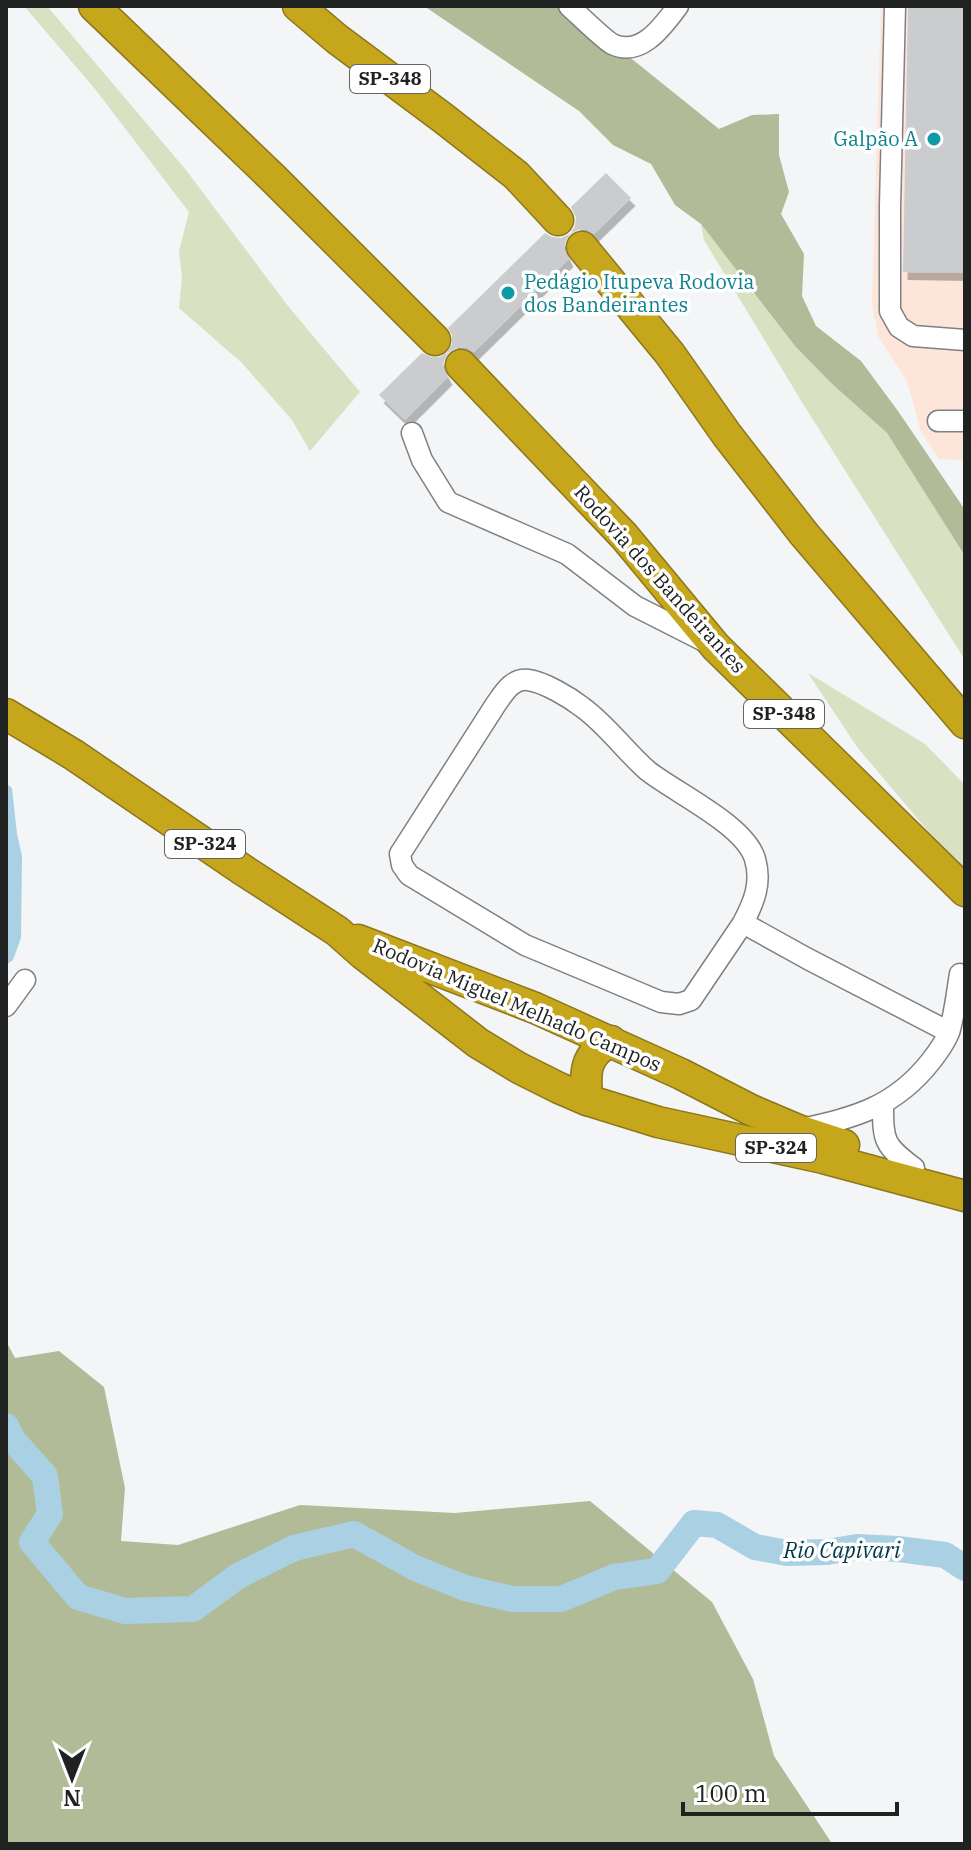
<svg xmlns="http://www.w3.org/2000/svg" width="971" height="1850" viewBox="0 0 971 1850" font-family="'IBM Plex Serif',serif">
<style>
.industrial{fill:#fde5da}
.green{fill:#d8e1c1}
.forest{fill:#b1bb98}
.water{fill:#aad0e3}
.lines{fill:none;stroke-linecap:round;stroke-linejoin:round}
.river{stroke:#aad0e3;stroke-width:26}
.building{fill:#caccce;filter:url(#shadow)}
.minor-casing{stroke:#7e8082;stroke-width:23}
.highway-casing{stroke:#8c771c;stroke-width:33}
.minor{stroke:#fff;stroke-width:20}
.highway{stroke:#c6a61a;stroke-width:30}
.culture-dot{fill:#0f9aa8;stroke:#fff;stroke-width:3}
.labels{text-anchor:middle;stroke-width:7;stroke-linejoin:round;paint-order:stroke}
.shield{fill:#fff;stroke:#636464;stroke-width:2}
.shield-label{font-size:18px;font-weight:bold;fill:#202121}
.culture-label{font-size:20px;fill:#0d838f;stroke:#fff;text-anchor:end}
.street-label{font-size:20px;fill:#202121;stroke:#fff}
.water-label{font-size:22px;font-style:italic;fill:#00374a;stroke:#fff}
</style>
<defs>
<filter id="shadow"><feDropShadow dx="4.5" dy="8" stdDeviation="0" flood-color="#0004"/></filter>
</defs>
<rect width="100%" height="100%" fill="#f3f5f7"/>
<path class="industrial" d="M881,6h84v454l-26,-1 -18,-27 -14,-51 -29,-45 -6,-33z"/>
<g class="green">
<path d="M24,6h23l139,164 102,136 72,86 -50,59 -18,-31 -50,-57 -63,-55 3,-31 -3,-26 10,-39 -94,-123z"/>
<path d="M701,224l94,122 36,37 56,50 78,123v104l-160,-253 -101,-167z"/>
<path d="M808,673l117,71 40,41v90l-108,-128z"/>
</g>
<g class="forest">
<path d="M424,6h142l153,123 33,-14 27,-1v41l10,37 -8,22 23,40 -2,42 14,30 45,35 37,50 63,93 4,7v45l-78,-123 -56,-50 -36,-37 -94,-122 -26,-19 -24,-41 -38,-19 -34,-34z"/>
<path d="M6,1341l9,17 44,-7 45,36 21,101 -4,53 57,4 122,-40 155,8 135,-12 122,101 41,77 21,77 57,86 -3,2h-822z"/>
</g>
<path class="water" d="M6,783l6,5 5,46 5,22 -1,82 -8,22 -7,5z"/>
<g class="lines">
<path class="river" d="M6,1426l7,14 32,36 5,38 -18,28 46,55 47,14 68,-2 45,-33 56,-28 60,-14 61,34 50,20 47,11h49l53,-22 43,-6 37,-48 23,2 38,22 32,6 40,-1 30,-5 41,2 47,6 20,13"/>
</g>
<g class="building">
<path d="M908,6h57v267l-62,-1z"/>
<path d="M606,173l25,25 -37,36 -6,-4 -8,-1 -10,5 -4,6 -2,9 5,10 -95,93 -7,-4 -9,-1 -10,6 -4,8 -1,7 5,9 -43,43 -26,-25 43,-42 9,4h9l7,-4 5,-9v-9l-4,-7 97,-95 7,4 9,1 10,-5 4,-7 1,-9 -5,-10z"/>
</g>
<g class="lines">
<g class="minor-casing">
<g id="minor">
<path d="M569,6c10,9 33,32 43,38 29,14 51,-18 66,-38"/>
<path d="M895,6l-5,200v105l9,16 14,9 52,4"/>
<path d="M938,421h27"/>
<path d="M412,433l10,27 26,42 119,52 68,52 71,36"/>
<path d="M743,923c11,-21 19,-40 12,-64 -10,-34 -79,-66 -107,-88 -23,-20 -41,-46 -66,-64 -13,-10 -38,-25 -54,-27 -16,-2 -24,13 -32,24l-96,150 2,11 7,10 116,70 136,57 18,2 12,-4 52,-77 65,36 141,73"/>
<path d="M6,1006l19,-26"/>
<path d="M883,1105c0,37 1,40 31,63"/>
<path d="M802,1129c54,-12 93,-22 129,-68 7,-9 16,-21 19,-32 5,-18 7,-37 10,-55"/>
</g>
</g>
<g class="highway-casing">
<g id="highway">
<path d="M94,6l180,173 161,161"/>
<path d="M298,6l39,33 106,79 73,57 42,45"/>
<path d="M582,247l88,107 57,81 77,99 161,189"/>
<path d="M461,365l163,171 92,111 249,244"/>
<path d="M6,714l68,41 169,115 94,61 26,23 115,89 41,25 40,20 28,12 71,22 165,36 142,38"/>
<path d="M358,940l177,68 146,66 70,36 47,20 46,15"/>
<path d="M587,1100c-2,-28 -3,-45 24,-59"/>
</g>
</g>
<use href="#minor" class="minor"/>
<use href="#highway" class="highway"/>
</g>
<g class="culture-dot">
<circle cx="934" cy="139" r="8"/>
<circle cx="508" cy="293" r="8"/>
</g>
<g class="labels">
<g class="shield">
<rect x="350" y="65" width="80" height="28" rx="6"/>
<rect x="744" y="700" width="80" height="28" rx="6"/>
<rect x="165" y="830" width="80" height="28" rx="6"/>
<rect x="736" y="1134" width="80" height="28" rx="6"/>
</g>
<g class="shield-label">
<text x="390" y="85">SP-348</text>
<text x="784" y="720">SP-348</text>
<text x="205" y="850">SP-324</text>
<text x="776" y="1154">SP-324</text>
</g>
<g class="culture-label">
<text x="918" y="146">Galpão A</text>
<text x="524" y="289" text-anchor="start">Pedágio Itupeva Rodovia<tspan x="524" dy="23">dos Bandeirantes</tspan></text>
</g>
<g class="street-label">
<text transform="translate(660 579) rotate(48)" y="7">Rodovia dos Bandeirantes</text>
<text transform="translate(517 1005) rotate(23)" y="7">Rodovia Miguel Melhado Campos</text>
</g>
<g class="water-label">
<text x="842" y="1558">Rio Capivari</text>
</g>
</g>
<rect width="971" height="1850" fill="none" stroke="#202121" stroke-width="16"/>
<g transform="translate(72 1778) rotate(180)" stroke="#ffffff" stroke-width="6" paint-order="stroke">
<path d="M0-6L14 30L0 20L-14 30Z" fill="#202121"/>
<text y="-12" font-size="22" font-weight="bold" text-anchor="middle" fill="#202121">N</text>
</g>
<path d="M683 1802v12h214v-12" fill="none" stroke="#202121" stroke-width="4"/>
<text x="695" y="1802" font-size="24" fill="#202121" stroke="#ffffff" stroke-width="6" paint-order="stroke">100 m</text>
</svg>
